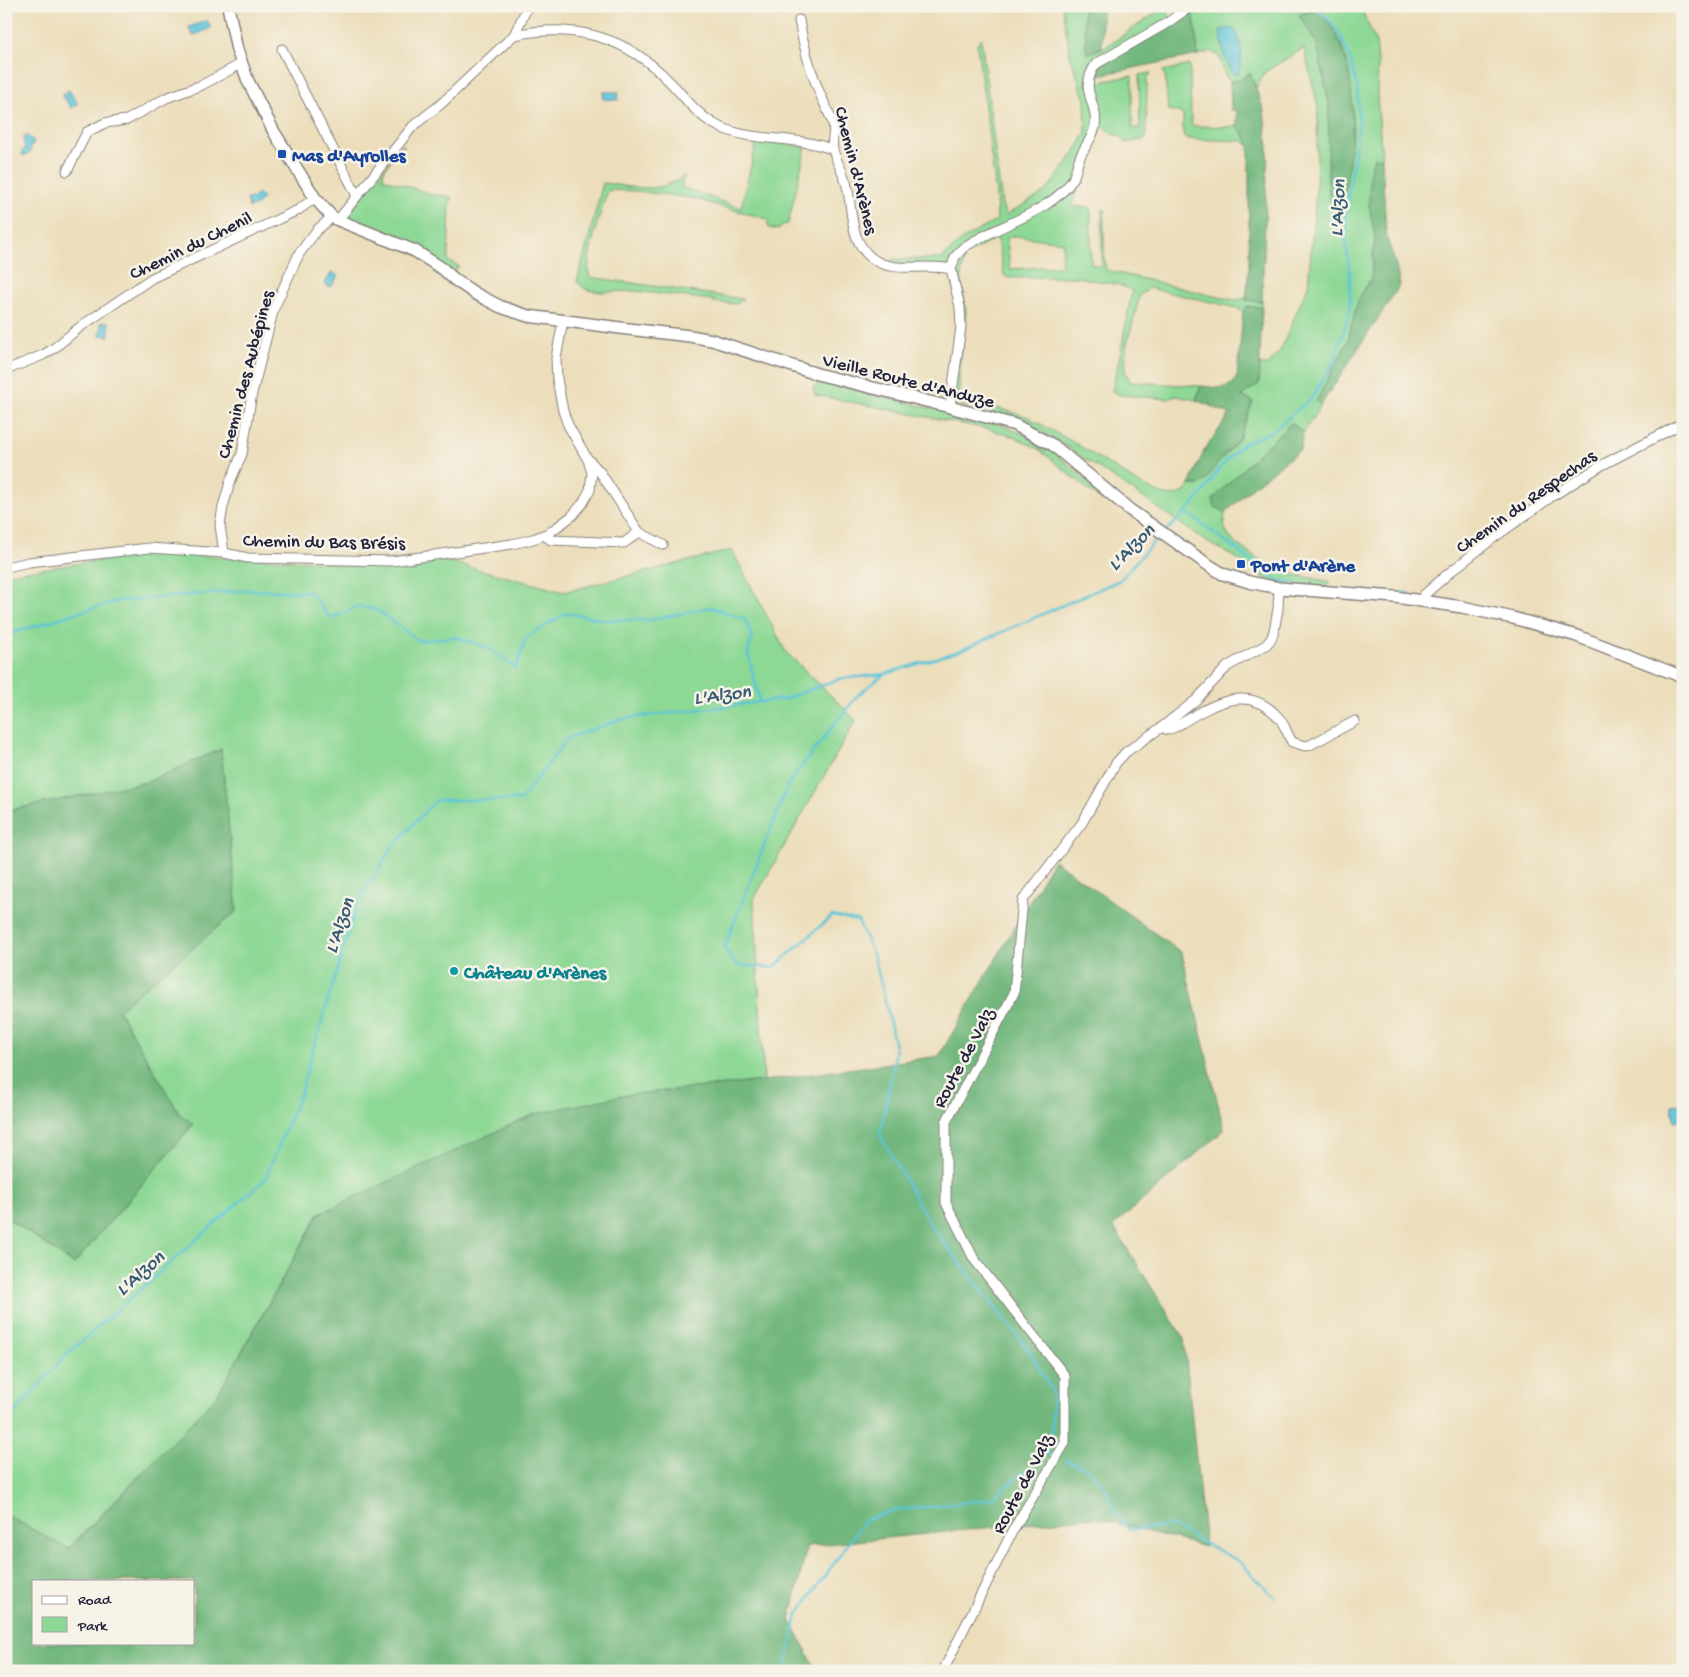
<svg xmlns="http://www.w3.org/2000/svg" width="1689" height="1677" viewBox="0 0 1689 1677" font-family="'Gochi Hand',sans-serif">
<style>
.green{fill:#8dd895;stroke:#587d68;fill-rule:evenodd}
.forest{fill:#72b87e;stroke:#4a6d5c;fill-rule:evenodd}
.water{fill:#5cc4d8;stroke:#3f738a}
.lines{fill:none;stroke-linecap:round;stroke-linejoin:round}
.stream{stroke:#5cc4d8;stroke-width:2.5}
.minor-casing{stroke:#87807b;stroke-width:11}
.tertiary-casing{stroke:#87807b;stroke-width:14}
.minor{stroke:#fff;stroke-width:9}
.tertiary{stroke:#fff;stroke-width:11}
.transit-dot{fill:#1a4fb4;stroke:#f7f3e8;stroke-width:2}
.culture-dot{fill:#0f9aa8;stroke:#f7f3e8;stroke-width:2}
.labels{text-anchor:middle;stroke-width:5;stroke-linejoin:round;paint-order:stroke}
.transit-label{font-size:19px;font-weight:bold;fill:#164399;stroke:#f7f3e8;text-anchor:start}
.street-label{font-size:19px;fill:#22223b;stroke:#f7f3e8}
.culture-label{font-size:19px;font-weight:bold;fill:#0d838f;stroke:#f7f3e8;text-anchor:start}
.water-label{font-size:20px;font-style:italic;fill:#365b72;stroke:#f7f3e8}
</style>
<rect width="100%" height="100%" fill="#f7f3e8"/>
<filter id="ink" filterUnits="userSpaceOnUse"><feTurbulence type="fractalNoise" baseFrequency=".02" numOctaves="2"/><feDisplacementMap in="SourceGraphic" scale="10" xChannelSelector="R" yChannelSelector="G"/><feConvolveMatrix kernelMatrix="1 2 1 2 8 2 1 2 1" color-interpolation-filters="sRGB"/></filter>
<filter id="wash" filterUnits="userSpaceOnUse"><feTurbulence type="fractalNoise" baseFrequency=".0096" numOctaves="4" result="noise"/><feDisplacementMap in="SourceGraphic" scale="20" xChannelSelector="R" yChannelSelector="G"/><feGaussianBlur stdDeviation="1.12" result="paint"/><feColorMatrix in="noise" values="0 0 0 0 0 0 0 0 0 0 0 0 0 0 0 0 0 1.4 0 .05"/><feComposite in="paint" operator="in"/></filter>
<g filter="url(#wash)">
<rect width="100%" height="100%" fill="#ecdebb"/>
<g class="green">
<path d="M1062,6h21l4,48 20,-8 58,-39 8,16 -76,46 2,13 33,-6v52h8l-1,-53 12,-2 -4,6 -1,60 -20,4 -5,-7c-9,-1 -13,-3 -18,-11l-20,33 -8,39 -4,9 20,2v56l11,3v-57h4l-2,5v39l2,16 112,27 18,3 10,-2v2l16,2v5h-16l-3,6 -6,-5 -88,-20 -9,7 -14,53 -1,24 6,10 70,4 -5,14 -20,-4 -8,3 -48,-4 -8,-4 9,-41 11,-60 -13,-5 -43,-8 -68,1 -4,-3 -7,-37 -32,17 -4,21 5,36 -6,51 -1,34 69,20 50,28 62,39 21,10 11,2 13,-4 4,-7h10l40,-46 14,-38 -13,-5 19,-12 1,-19h8l12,-14 28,-65 8,-95 2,-84 -14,-59 -39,24 -9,16 -6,-15 -8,5 -12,4 -5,-7 -6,-19 -9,-5 -4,2 -8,2 -3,-30 -3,-16 4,-3h164l16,36 2,20 -1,34 5,62h-8l-5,47 6,32 -4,42 -9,13 -7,18 -7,31 -32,60 5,4 -18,28 -11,-10 -30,27 -49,49 2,8 11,5c-12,31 32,40 45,58l60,12 -5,6 -55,-6 -38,-26 -32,-18 -53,-37 -90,-60 -34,-19 -73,-20 10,-75 -10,-58 -58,-3 -1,-7h49l22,-20 34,-19 -1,-26 -19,-150 4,-6 21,167 4,10 39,-23 23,-30 18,-29 -1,-32 -15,-47zM1300,15l43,36 7,30 3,48 -10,74 -13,-2 -2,-19 1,-79 -12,-59zM1017,236l46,6 -2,24 -51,3 -3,-31z"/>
<path d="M1190,65l1,57 2,4 44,1 7,7 5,11 -7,-4 -54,-2 -5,-4v-20l-5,-3 -10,-2 -3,-35 -2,-4z"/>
<path d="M757,140l49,7 -18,77 -6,1 -3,5 -10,-2 -2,-9 -76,-21 -56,-7 -26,-1c-7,14 -26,75 -19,87l153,22 -6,5 -24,-2v-2l-79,-9 -32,1 -15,-2 -10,-8 26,-99c10,0 19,4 28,4 20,2 38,1 54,-12l-4,12 60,21z"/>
<path d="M402,145l3,1h-4l-17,24 -1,8 51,17 13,1 6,2 -3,4 -2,59 11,5 -6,7 -108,-55z"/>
<path d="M820,381c40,10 79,20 119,29 28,7 57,11 84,24 31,15 56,39 80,63l-1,4 -62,-51 -25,-13 -27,-8 -173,-34 -2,-8z"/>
<path d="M732,550l54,102 70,68 -102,179 10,182 -138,14 -307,118 -102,183 -149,153 -62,-34v-298l68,47 119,-139 -13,-10 -62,-106 119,-98 -16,-162 -74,33 -141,29v-237l145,-21 178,9 107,-4 128,34z"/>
</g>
<g class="forest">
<path d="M1083,6h19v41l-15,7z"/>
<path d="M1192,9l3,16 3,30 -99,20 -2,-6 7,-6 84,-48z"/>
<path d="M1314,10c5,5 13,10 17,16 32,47 21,124 12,177l-13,-2 -2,-19 1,-79 -12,-59 -18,-29z"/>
<path d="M1250,73l14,38 4,36 -6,155 -16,-2 3,-33v-122l-5,-11 -7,-7v-17h-6l-1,-28 12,-4z"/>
<path d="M1374,157l8,1 4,78 9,26 5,23 -79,120 -5,-4 32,-60 7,-31 7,-18 9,-13 4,-42 -6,-32 1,-34z"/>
<path d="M1246,307h16l-3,77 -18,12 12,5 -14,38 -14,15 -19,26 -7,5h-10l16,-36 25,-35 -34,-14 5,-14c15,1 27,6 36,-8l6,-65z"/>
<path d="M1292,423l11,10 -3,17 -44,34 -30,28 -11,-5 -2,-8 49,-49z"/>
<path d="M221,749l16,162 -119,99 62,105 13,9 -119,140 -68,-47v-406l141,-29z"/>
<path d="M1054,860l128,93 42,177 -111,96 71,113 21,208 -111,-30 -287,29 -17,74 27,51h-811v-156l63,34 148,-153 102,-182 215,-100 92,-19 138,-14 175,-25zM34,1581h160v62h-160z"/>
</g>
<g class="water">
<path d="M207,20l4,8 -18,8 -4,-9z"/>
<path d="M1232,28c11,10 11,33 6,46h-5l-9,-19 -4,-25z"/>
<path d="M69,90l9,14 -7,4 -9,-13z"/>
<path d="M603,92h16l-1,8 -15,-1z"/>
<path d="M26,135l8,6 -4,8 1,3 -7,4 -3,-2 4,-6 -2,-9z"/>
<path d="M258,193l5,5 -6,7 -8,3 -2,-9 6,-1z"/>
<path d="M332,272l6,4 -7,11 -4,-1 -2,-3z"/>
<path d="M101,322h8v14l-10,-1 2,-3z"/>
<path d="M1681,1104l2,16 -9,1 -2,-16z"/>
</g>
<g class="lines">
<g class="stream">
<path d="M1186,512l91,68 18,4"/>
<path d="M1166,531l20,-19 19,-22 16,-24 22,-22 28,-12 40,-33 24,-39 15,-49v-35l-4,-31v-32l13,-92 -2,-34 -7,-28 -10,-25 -23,-28"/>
<path d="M1400,592l9,1"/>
<path d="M6,635l110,-34 135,-11 59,2 20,26 17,-6 10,-6 20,4 42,31 36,-4 32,10 29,21 10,-30 40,-25 39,7h45l61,-13 34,12 7,18 -4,16 12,49"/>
<path d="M6,1422l59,-66 200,-177 35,-85 57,-190 35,-57 44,-47h85l47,-62 54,-19 163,-20 54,-20 46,-5 74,-23 161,-71 39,-44"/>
<path d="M1044,1451l7,3"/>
<path d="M1065,1460l23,9 18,19 10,25 13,17 43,-4 67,35 35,36"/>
<path d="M786,1671v-5l11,-51 68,-95 27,-9 98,-12 42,-33 19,-29 2,-44 -23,-41 -99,-126 -51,-91 16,-84 -12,-55 -10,-40 -16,-35 -26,-5 -59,52 -36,-3 -13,-17 65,-166 68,-86 26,-21"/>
</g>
</g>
</g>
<g filter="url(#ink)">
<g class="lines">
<g class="minor-casing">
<g id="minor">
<path d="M799,20c4,24 10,46 19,69 5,12 11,23 15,35 2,9 -2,19 0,26 4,13 11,24 14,36 6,25 2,56 26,73 21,15 53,4 78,10l9,38 1,20 -11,80"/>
<path d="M514,35c61,-12 112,1 156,47 14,14 26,32 44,42 26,15 59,13 89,18 10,1 19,4 29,7"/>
<path d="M282,49l75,147"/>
<path d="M67,171l20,-39 18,-9 22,-3 39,-22 36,-13 39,-21"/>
<path d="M338,220l75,-94 28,-22 73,-69 14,-29"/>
<path d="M951,269l4,-12 8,-9c31,-22 89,-35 110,-69 3,-7 4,-15 7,-22 4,-10 13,-19 15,-31 4,-24 -18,-35 1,-62l71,-41 24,-17"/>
<path d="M6,370l37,-15 10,-6 27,-22 72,-49 146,-68 17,-12"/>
<path d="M589,460l11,12 39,60 24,13"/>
<path d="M544,535l7,5 73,3 15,-11"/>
<path d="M224,553l-4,-28 3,-18 7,-25 12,-28 10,-61 22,-85 25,-54 18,-24 15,-13"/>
<path d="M6,567l23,-5 120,-14 75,5 24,5 144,3 120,-17 21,-5 16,-6 23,-17 11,-13 7,-13 2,-17 -4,-13 -20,-35 -5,-14 -6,-32 -1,-21 7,-37"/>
<path d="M1420,601l4,-6 25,-22 47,-37 55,-39 51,-32 81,-42"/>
<path d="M1162,727l6,3 7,-3c34,-20 71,-47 104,-9 6,7 8,16 13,24l13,4 5,-1 45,-24"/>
<path d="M943,1671l70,-141 52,-87v-67l-91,-117 -28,-56v-81l68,-129 9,-93 59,-77 34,-60 10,-11 36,-25 34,-27 32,-34 38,-21 5,-6 3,-8 4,-22 1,-21"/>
</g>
</g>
<g class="tertiary-casing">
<path id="tertiary" d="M228,6l9,44 11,31 26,51 41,66 17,19 6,3 77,31 28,18 12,11 21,14 25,13 27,9 100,13 62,7 22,4 105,34 133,33 65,18 38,20 77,65 77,54 16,10 26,8 30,6 116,9 67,10 51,11 64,18 106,41"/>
</g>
<use href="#minor" class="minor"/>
<use href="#tertiary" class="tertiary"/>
</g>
</g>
<g class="transit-dot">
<rect x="277" y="149" width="10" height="10" rx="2.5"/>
<rect x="1236" y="559" width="10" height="10" rx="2.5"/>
</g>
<circle class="culture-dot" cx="454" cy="971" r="5"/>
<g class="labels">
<g class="transit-label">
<text x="292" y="161">Mas d'Ayrolles</text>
<text x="1251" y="571">Pont d'Arène</text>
</g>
<g class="street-label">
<text transform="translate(858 170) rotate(76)" y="7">Chemin d'Arènes</text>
<text transform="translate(190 244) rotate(-26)" y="7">Chemin du Chenil</text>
<text transform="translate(244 374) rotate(-75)" y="7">Chemin des Aubépines</text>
<text transform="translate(909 379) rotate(14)" y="7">Vieille Route d'Anduze</text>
<text transform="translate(1525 500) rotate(-35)" y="7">Chemin du Respechas</text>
<text transform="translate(324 540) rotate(1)" y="7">Chemin du Bas Brésis</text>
<text transform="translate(962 1057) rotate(-62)" y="7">Route de Valz</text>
<text transform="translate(1021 1483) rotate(-62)" y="7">Route de Valz</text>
</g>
<g class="culture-label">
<text x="464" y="978">Château d'Arènes</text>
</g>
<g class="water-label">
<text transform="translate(1336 208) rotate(-87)" y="7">L'Alzon</text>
<text transform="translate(1130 546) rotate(-45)" y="7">L'Alzon</text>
<text transform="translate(722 693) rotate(-7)" y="7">L'Alzon</text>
<text transform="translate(338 925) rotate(-71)" y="7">L'Alzon</text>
<text transform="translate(139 1272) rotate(-41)" y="7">L'Alzon</text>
</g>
</g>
<rect width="1689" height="1677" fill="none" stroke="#f7f3e8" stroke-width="25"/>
<rect x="32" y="1580" width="162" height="65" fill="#f7f3e8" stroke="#a29fa3"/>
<rect x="42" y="1596" width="25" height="8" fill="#ffffff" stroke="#a29fa3"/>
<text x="78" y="1604" font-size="15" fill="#22223b">Road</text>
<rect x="42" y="1617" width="25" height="15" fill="#8dd895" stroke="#a29fa3"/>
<text x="78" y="1630" font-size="15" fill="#22223b">Park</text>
</svg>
